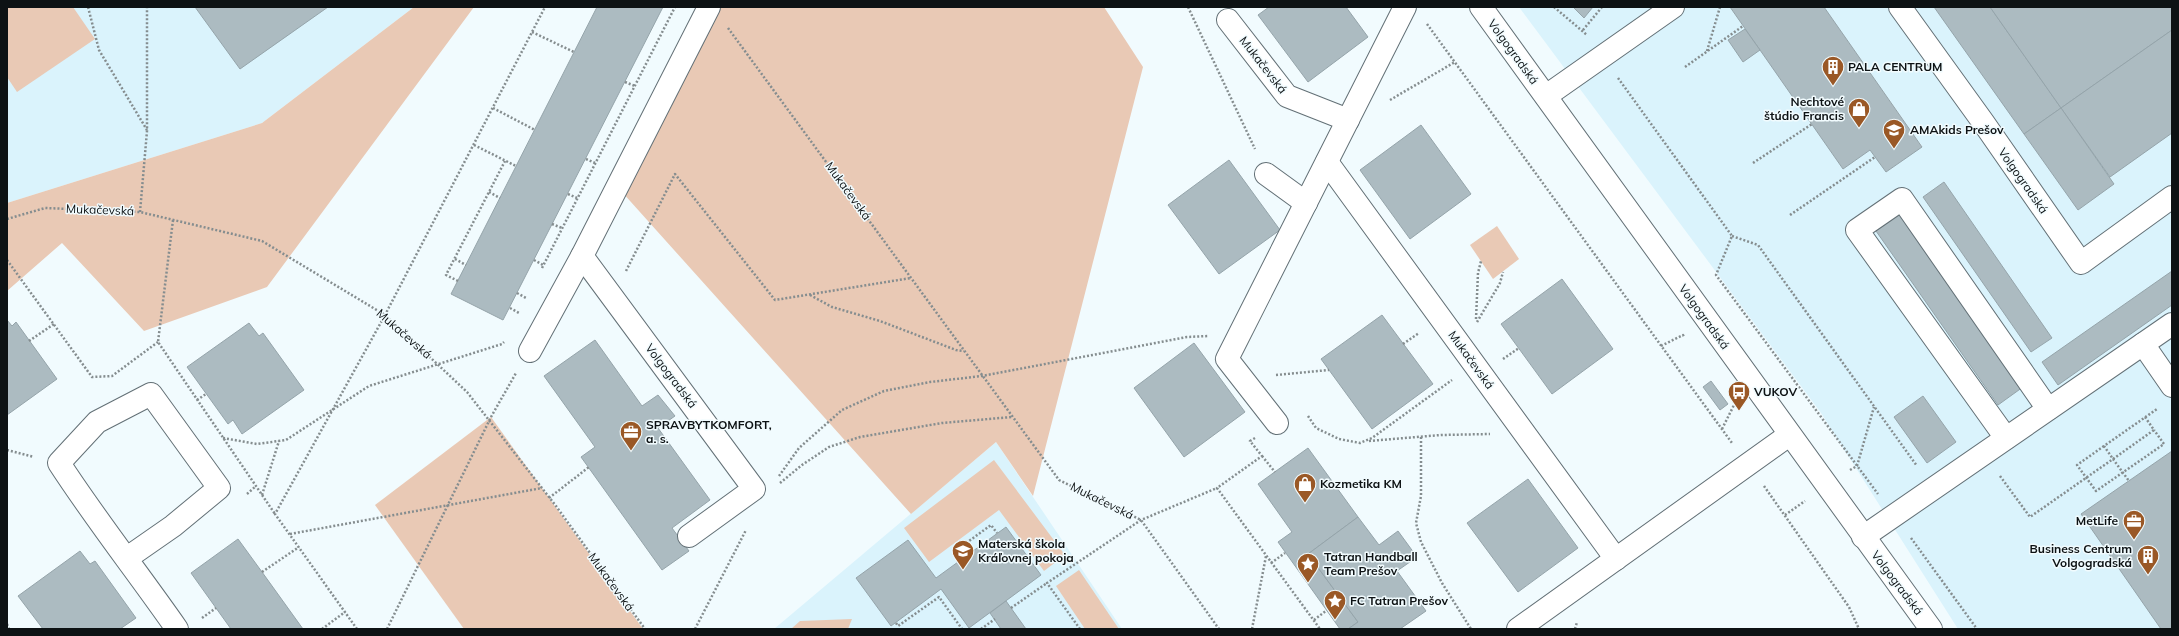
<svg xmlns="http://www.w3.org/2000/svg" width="2179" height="636" viewBox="0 0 2179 636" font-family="Mulish,sans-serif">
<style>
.built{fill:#daf3fc}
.green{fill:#e9c9b5}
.building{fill:#acbbc1;stroke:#95a4aa}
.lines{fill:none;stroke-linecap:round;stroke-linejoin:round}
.minor-casing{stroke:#637076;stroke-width:24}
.path{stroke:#858d8f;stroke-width:2.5;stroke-dasharray:2 2;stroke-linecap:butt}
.minor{stroke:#fff;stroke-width:22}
.labels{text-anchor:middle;stroke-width:3;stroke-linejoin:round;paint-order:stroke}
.street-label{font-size:12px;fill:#0d1214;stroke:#f1fbfe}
.poi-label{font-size:12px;font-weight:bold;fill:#0d1214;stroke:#f1fbfe;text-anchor:start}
</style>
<rect width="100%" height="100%" fill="#f1fbfe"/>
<g class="built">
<path d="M7,7h407l-152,116 -255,80z"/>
<path d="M1519,7h211l113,162 27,-19 16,22 36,-26 -98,-139h348v622h-214l-137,-216z"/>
<path d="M996,442l126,187h-348z"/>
</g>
<g class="green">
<path d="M7,7h66l22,32 -78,53 -10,-15z"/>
<path d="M414,7h60l-207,280 -123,44 -82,-88 -55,48v-88l255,-80z"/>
<path d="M703,7h401l39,60 -110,429 -37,-54 -85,72 -298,-332z"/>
<path d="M1497,226l22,33 -26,20 -23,-34z"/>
<path d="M491,417l152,212h-179l-89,-124z"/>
<path d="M994,460l71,95 -21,16 -45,-61 -70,52 -25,-34z"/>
<path d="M1079,570l40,59h-34l-29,-43z"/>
<path d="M852,619l-4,10h-57l9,-8z"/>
</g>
<g class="building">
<path d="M195,7h133l-88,62z"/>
<path d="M597,7h66l-160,313 -52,-26z"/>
<path d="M1269,7h77l22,30 -60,45 -50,-67z"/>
<path d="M1573,7h20l-9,11z"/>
<path d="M1730,7h94l98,140 -36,25 -16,-22 -27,19z"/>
<path d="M1934,7h56l71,101 -37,26z"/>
<path d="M1990,7h182v23l-111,78z"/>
<path d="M1745,29l15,21 -17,12 -15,-22z"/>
<path d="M2172,30v103l-62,44 -49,-69z"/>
<path d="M2061,108l53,76 -36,26 -54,-76z"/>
<path d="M1421,125l50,69 -61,45 -50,-69z"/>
<path d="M1229,160l51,70 -61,44 -51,-69z"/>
<path d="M1944,182l108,156 -21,14 -108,-155z"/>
<path d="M1901,213l122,174 -25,18 -122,-174z"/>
<path d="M2172,271v34l-114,80 -16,-23z"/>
<path d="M1562,279l51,70 -61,45 -51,-70z"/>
<path d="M1382,315l51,69 -61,45 -51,-70z"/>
<path d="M7,320l5,6 4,-4 41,57 -50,36z"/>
<path d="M249,323l10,13 4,-3 41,57 -62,44 -9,-14 -5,4 -41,-57z"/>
<path d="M595,340l47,66 16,-11 17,21 -17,12 52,72 -38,28 17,23 -27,19 -81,-113 14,-10 -51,-71z"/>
<path d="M1194,343l51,69 -61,45 -50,-69z"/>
<path d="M1711,381l17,23 -8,6 -17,-23z"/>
<path d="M1923,396l33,46 -29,21 -33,-46z"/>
<path d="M1308,448l50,69 -50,37 50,68 -10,7h-8l-62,-87 14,-10 -34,-48z"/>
<path d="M2172,451v178h-11l-80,-115z"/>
<path d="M1528,479l50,69 -60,44 -51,-69z"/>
<path d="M1358,517l21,28 19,-14 19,26 -20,14 29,40 -26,18h-52l10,-7 -50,-68z"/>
<path d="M1006,527l35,48 -72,53 -28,-39 -50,37 -35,-48 52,-38 28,38z"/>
<path d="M238,539l24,33 41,57h-72l-40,-56z"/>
<path d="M80,551l10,13 5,-3 41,57 -16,11h-77l-25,-33z"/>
<path d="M1006,601l20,28h-25l-11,-16z"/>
</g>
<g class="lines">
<g class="minor-casing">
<g id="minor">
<path d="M1481,7l450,622"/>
<path d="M1900,7l83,115 98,141 91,-66"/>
<path d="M1228,20l59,76 61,24"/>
<path d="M1546,96l127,-89"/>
<path d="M1327,162l289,397"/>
<path d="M1266,174l40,29"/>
<path d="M582,256l172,233 -65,47"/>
<path d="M2143,344l29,42"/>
<path d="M530,351l52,-95 127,-249"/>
<path d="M1277,423l-50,-64 178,-352"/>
<path d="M2006,438l-149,-208 45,-31 146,210"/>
<path d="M1863,537l309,-213"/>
<path d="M127,558l46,-32 46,-38 -68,-94 -54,28 -38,41c37,57 79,110 118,166"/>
<path d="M1518,629l271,-194"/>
</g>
</g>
<g class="path">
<path d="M88,7l11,43 48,80"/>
<path d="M1188,7l67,142"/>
<path d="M1554,7l33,28"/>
<path d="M1427,24l305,419"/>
<path d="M728,28l331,452 82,40 78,109"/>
<path d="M1583,30l19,-23"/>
<path d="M532,32l42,20"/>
<path d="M1707,51l13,-44"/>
<path d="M1685,67l58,-41"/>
<path d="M1618,78l114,158 -16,39 162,219"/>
<path d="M625,82l10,4"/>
<path d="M1390,100l65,-38"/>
<path d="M493,108l42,22"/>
<path d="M474,145l42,21"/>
<path d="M586,159l9,4"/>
<path d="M1753,163l59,-39"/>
<path d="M489,192l11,6"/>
<path d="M568,194l9,4"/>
<path d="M140,212l7,-81v-124"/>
<path d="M1790,215l85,-58"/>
<path d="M7,219l38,-11 95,4 122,29 123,74 82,77 89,114 89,123"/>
<path d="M173,220l-15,122 117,172"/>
<path d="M552,224l10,4"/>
<path d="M1732,236l26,9 159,221"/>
<path d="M455,259l11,6"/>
<path d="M7,260l85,117 20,-1 46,-34"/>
<path d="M534,260l9,5"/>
<path d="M542,268l133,-261"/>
<path d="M626,271l49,-97 100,126 136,-22"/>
<path d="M458,281l-12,-6 59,-114"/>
<path d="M517,293l9,5"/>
<path d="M810,295l22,12 48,14 76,29 8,1"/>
<path d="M510,308l9,5"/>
<path d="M1476,319l2,-46 3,-12"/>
<path d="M1477,322l23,-39 3,-11"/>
<path d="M29,341l25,-17"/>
<path d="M1403,344l16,-11"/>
<path d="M1661,346l22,-11 1,2"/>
<path d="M1503,359l16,-11"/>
<path d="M1276,375l53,-5"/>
<path d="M197,400l9,-6"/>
<path d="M1308,416l8,12 23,11 21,4 12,-5 80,-58"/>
<path d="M2145,417l9,13 -41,29 -9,-13 53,-37"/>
<path d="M1722,429l12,-24"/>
<path d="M1421,437v59l-5,27 5,19 21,41 29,46"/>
<path d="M223,438l34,6 29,-4 83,-54 133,-42 2,-2"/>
<path d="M1255,438l-5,3 12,15 -45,32 103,141"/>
<path d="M1369,441l72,-6 49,-1"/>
<path d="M2104,446l-27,19 19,26 68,-47 -10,-14"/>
<path d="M7,450l27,7"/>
<path d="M1262,456l13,16"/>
<path d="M1850,470l7,-4 17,-59"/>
<path d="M779,476l20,-28 43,-38 42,-19 46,-9 52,-6 205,-39 21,-1"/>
<path d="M2000,476l30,41 83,-58 16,22"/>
<path d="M780,483l22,-18 27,-18 31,-10 82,-14 70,-6"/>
<path d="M1764,486l85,121 10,22"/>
<path d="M247,494l9,-8"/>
<path d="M262,495l17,-54"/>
<path d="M549,498l40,-31"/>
<path d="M1785,515l20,-14"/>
<path d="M290,534l252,-46"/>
<path d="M1911,538l66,91"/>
<path d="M964,557l-6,-8 33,-24 6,8"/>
<path d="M1271,563l14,-10"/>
<path d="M262,572l37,-25"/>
<path d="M1011,608l36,-25"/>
<path d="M202,618l14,-10"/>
<path d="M1314,620l13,-10"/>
<path d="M896,623l2,3 41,-29 23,32"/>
<path d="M7,624l2,5"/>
<path d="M322,629l23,-17"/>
<path d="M357,629l-82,-115 110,-199 160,-308"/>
<path d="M387,629l104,-212 25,-44"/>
<path d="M695,629l51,-99"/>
<path d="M981,629l14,-10"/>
<path d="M1080,629l-33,-46 94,-63 76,-32"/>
<path d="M1252,629l14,-73"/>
<path d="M1575,629l2,-7"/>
</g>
<use href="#minor" class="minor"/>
</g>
<defs>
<g id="building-pin" transform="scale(1.15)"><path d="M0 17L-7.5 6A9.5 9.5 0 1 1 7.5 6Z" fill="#9a5826" stroke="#f1fbfe"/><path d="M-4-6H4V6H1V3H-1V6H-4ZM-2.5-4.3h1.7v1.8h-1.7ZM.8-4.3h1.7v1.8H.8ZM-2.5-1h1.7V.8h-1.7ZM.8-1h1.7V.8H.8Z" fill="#fff"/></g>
<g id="shop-pin" transform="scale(1.15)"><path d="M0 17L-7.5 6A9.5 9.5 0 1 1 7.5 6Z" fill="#9a5826" stroke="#f1fbfe"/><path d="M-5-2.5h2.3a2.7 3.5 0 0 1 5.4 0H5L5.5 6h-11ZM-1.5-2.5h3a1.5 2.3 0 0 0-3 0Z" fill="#fff"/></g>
<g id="school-pin" transform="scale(1.15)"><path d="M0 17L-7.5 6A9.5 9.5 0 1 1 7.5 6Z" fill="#9a5826" stroke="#f1fbfe"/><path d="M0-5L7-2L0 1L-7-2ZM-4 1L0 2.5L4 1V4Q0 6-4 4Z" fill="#fff"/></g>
<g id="bus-pin" transform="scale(1.15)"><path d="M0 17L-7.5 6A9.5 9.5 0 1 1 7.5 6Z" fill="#9a5826" stroke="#f1fbfe"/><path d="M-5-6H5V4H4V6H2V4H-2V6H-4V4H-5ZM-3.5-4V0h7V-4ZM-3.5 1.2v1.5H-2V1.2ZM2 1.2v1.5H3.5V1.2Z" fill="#fff"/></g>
<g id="office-pin" transform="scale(1.15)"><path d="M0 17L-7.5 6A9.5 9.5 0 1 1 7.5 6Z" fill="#9a5826" stroke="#f1fbfe"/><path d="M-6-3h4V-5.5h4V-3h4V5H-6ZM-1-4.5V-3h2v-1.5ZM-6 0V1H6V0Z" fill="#fff"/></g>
<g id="sight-pin" transform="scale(1.15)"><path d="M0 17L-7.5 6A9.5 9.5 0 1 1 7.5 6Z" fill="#9a5826" stroke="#f1fbfe"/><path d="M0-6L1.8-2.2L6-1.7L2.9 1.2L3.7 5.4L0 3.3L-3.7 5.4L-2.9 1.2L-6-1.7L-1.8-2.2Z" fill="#fff"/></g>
</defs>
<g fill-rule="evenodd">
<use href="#building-pin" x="1833" y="67"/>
<use href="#shop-pin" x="1859" y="109"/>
<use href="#school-pin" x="1894" y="130"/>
<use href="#bus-pin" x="1739" y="392"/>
<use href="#office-pin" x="631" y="432"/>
<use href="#shop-pin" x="1305" y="484"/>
<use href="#office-pin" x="2134" y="521"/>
<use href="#school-pin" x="963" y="551"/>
<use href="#building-pin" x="2148" y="556"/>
<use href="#sight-pin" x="1308" y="564"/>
<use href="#sight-pin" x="1335" y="601"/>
</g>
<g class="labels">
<g class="street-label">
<text transform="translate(1513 52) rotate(54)" y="4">Volgogradská</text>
<text transform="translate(1263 65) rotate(52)" y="4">Mukačevská</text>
<text transform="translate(2023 181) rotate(55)" y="4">Volgogradská</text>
<text transform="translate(848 191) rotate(54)" y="4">Mukačevská</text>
<text transform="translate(100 210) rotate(2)" y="4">Mukačevská</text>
<text transform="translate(1704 317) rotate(54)" y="4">Volgogradská</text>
<text transform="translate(404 334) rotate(41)" y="4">Mukačevská</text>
<text transform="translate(1471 360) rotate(54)" y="4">Mukačevská</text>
<text transform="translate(671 376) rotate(53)" y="4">Volgogradská</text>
<text transform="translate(1102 501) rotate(26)" y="4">Mukačevská</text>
<text transform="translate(611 582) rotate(54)" y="4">Mukačevská</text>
<text transform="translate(1897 583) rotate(53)" y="4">Volgogradská</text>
</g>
<g class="poi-label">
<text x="1848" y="71">PALA CENTRUM</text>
<text x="1844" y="106" text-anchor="end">Nechtové<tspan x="1844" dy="14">štúdio Francis</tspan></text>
<text x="1910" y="134">AMAkids Prešov</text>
<text x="1754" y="396">VUKOV</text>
<text x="646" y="429">SPRAVBYTKOMFORT,<tspan x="646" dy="14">a. s.</tspan></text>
<text x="1320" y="488">Kozmetika KM</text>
<text x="2118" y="525" text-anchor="end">MetLife</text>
<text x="978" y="548">Materská škola<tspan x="978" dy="14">Kráľovnej pokoja</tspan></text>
<text x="2132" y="553" text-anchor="end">Business Centrum<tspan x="2132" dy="14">Volgogradská</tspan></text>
<text x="1324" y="561">Tatran Handball<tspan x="1324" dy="14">Team Prešov</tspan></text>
<text x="1350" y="605">FC Tatran Prešov</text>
</g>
</g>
<rect width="2179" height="636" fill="none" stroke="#0d1214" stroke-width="16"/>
</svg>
